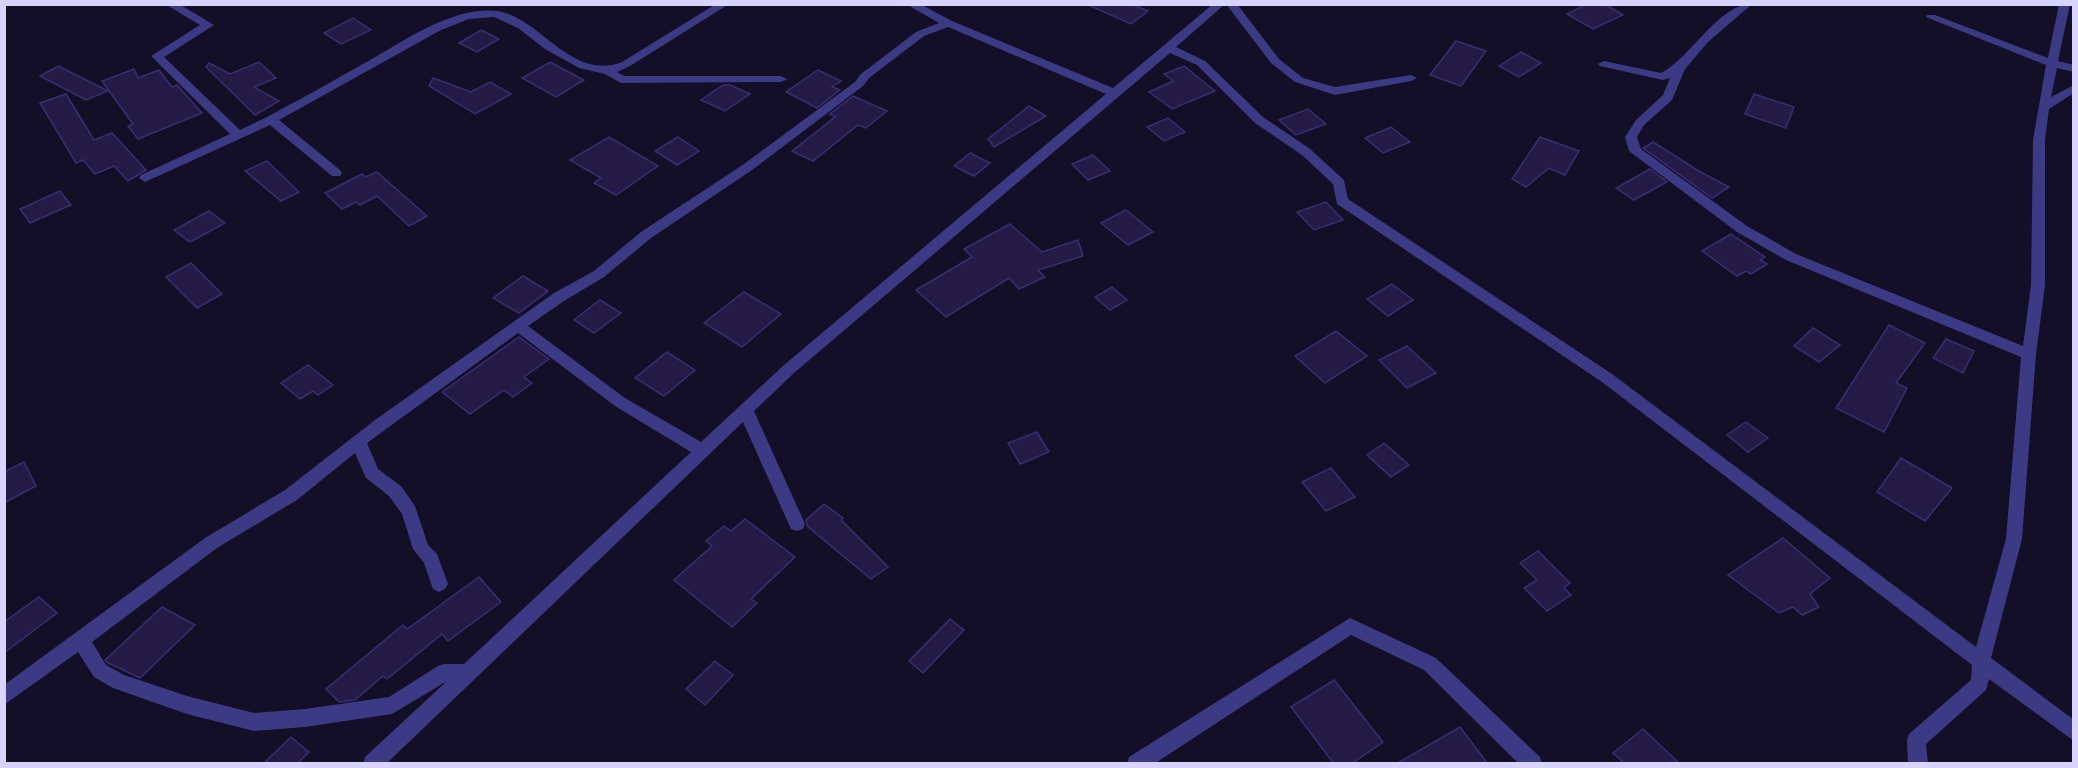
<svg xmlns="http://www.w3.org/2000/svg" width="2078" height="768" viewBox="0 0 2078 768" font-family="'Open Sans',sans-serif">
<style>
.building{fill:#241b47;stroke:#3b2d73;stroke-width:1.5}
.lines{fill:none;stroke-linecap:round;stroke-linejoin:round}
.minor{fill:#3d3a85;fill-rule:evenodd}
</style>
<rect width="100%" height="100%" fill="#130f26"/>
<g class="building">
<path d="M1086,4h45l17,7 -17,13z"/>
<path d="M1587,4h18l18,11 -30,14 -26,-15z"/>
<path d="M353,18l18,12 -30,14 -17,-11z"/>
<path d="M481,30l18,9 -22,13 -18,-9z"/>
<path d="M1456,41l30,10 -25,35 -31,-11z"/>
<path d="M1521,52l20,11 -22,14 -20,-11z"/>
<path d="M259,62l17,16 -22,9 25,14 -24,14 -49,-48 3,-4 21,11z"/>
<path d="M550,62l34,18 -28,17 -34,-19z"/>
<path d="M58,66l50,25 -22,9 -46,-24z"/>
<path d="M1184,66l31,25 -43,18 -23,-17 24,-11 -9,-7z"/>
<path d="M134,69l4,9 21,-8 13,17 5,-2 25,28 -64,26 -10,-13 5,-2 -31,-43z"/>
<path d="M818,70l23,11 -9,6 8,3 -23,18 -31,-16z"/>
<path d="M433,78l38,14 19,-10 21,12 -36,20 -46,-28z"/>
<path d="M723,85h7l20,9 -25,17 -24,-11z"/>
<path d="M66,94l28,46 18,-7 34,37 -18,11 -14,-15 -19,8 -12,-14 -7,3 -36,-60z"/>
<path d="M1754,94l40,13 -8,21 -41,-14z"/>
<path d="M853,96l34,15 -21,17 -8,-3 -45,36 -21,-10 43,-34 -5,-3z"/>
<path d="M1029,106l17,10 -52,31 -6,-8z"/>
<path d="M1308,109l18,15 -30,11 -17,-15z"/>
<path d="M1168,118l17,14 -21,9 -17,-14z"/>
<path d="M1391,127l19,15 -27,11 -18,-15z"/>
<path d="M609,137l49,29 -42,29 -22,-12 7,-5 -31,-18z"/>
<path d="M678,137l21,14 -22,14 -22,-14z"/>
<path d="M1540,137l39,14 -14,24 -16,-7 -23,19 -14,-8z"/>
<path d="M1653,142l44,28 32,17 -17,11 -69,-50z"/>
<path d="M970,153l20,10 -16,13 -20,-10z"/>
<path d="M1093,155l17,16 -22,9 -16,-16z"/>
<path d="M267,161l32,31 -18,9 -36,-30z"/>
<path d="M1650,169l17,13 -33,18 -18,-12z"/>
<path d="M377,172l50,44 -18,10 -32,-30 -17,9 -4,-3 -14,7 -17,-16 37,-19 4,3z"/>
<path d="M60,191l11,14 -41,18 -10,-14z"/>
<path d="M1326,202l17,18 -29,10 -17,-18z"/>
<path d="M1126,210l27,22 -25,13 -27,-22z"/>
<path d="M209,211l16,12 -35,19 -16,-12z"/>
<path d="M1010,224l32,28 36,-12 5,16 -45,14 7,7 -26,12 -10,-11 -63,39 -30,-27 56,-33 -8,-8z"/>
<path d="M1731,234l34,23 -5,3 7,4 -16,10 -5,-3 -9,5 -35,-25z"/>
<path d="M191,263l31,31 -25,14 -31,-31z"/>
<path d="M523,276l25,15 -29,22 -26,-15z"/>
<path d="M1392,284l21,16 -25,16 -21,-17z"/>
<path d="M1112,287l15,13 -17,10 -15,-13z"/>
<path d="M744,292l37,22 -39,33 -38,-24z"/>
<path d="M600,300l21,13 -27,20 -20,-13z"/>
<path d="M1889,325l36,18 -29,40 11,5 -23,44 -48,-24z"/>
<path d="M1813,328l27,17 -21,17 -25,-16z"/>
<path d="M1336,331l31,25 -42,27 -30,-27z"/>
<path d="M519,337l30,22 -25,18 8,6 -19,14 -9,-7 -34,24 -28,-22z"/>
<path d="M1946,339l28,12 -11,22 -30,-15z"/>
<path d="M1407,346l29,27 -29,15 -28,-28z"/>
<path d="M667,352l28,18 -31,26 -29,-18z"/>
<path d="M308,365l25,20 -15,10 -5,-4 -13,8 -19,-16z"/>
<path d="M1746,422l22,16 -20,14 -21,-17z"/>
<path d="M1037,432l12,20 -29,12 -12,-21z"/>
<path d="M1384,443l25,22 -18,12 -24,-22z"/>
<path d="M1901,458l51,30 -27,33 -48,-29z"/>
<path d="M24,462l12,24 -32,17v-31z"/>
<path d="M1331,468l24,29 -29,14 -24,-29z"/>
<path d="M824,504l19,14 -2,2 47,47 -17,12 -64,-53 -1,-6z"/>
<path d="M745,519l50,38 -44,42 6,4 -25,24 -58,-47 38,-34 -6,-5 18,-15 7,5z"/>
<path d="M1783,538l47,40 -20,16 9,13 -17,8 -9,-8 -14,6 -51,-38z"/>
<path d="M1538,551l32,32 -6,5 7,7 -24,16 -23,-23 13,-8 -17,-17z"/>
<path d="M479,577l22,25 -53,39 -6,-7 -55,45 -4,-3 -28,24 -16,2 -13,-13 77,-64 4,4z"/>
<path d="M39,597l18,16 -53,40v-31z"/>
<path d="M162,607l33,18 -55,53 -32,-15 -3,-3z"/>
<path d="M950,619l14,11 -41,43 -14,-12z"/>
<path d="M715,661l18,14 -28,30 -19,-16z"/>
<path d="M1334,680l49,62 -32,22h-17l-43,-57z"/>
<path d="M1460,727l28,37h-92z"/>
<path d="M1643,729l37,35h-55l-12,-11z"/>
<path d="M291,737l18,15 -12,12h-34z"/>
</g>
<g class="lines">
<g class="minor">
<path d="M165,4h14l35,21 -50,32 76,73 27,-13c32,-17 64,-35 96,-53 36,-20 90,-59 134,-53 43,6 74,71 125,51l94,-58h13l-99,62 -13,6 7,4h157l6,3 -6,3 -160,1 -16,-9 -26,-6 -34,-19 -27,-21 -24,-11 -25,2 -28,11 -162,90 61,50 2,3 -2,3h-8l-62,-51 -125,57 -6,-4 2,-3 89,-41 -79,-78 49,-31z"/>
<path d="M906,4h14l32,17 161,67 100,-84h12l-49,43 29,14 58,56 47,32 34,31 4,19 264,175 364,273 30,-108 15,-182 -235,-97 -49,-28 -108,-81 -4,-14 11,-17 27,-25 7,-17 -7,2 -63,-14 -2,-2 6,-3 57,12c30,-15 57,-69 91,-69l-44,38 -23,27 -13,31 -28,25 -7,12 4,12 106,77 49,28 227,92 8,-61 2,-145 13,-75 -120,-48 1,-2h8l113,43 11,-54h11l-12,57 16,4v7l-17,-4 -6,29 23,-12v8l-25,16 -4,31v145l-9,69 -14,185 -31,119 83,62v21l-85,-62 -3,11 -60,54 2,20h-20l-1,-24 2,-6 62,-54 1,-15 -370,-283 -265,-178 -4,-20 -31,-29 -47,-32 -58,-58 -27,-12 -376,320 -40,38 51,113 -2,5 -6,2 -6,-2 -48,-107 -357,342h-23l2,-7 82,-76 -55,33 -87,13 -51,4 -67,-17 -74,-26 -19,-11 -16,-25 -74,53v-20l201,-147 80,-48 90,-70 179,-127 40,-22 47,-39 103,-68 111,-82 6,-8 55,-42 23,-9zM948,27l158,67 -322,271 -83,77 -76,-44 -97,-72 36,-25 40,-24 47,-39 101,-68 111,-84 6,-8 55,-42zM518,333l97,73 76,46 -227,212h-20l-6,2 -49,31 -84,12 -51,4 -67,-17 -63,-21 -18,-10 -14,-23 125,-94 80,-48 58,-47 11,25 23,18 13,18 11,35 11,14 9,26 6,3 6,-3 3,-5 -11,-30 -9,-9 -13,-39 -14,-20 -23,-17 -11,-26z"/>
<path d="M1226,4h11l42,55 24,19 32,9 76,-12 6,3 -6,3 -76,14 -40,-13 -24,-19z"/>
<path d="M1350,618l86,40 104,99 2,7h-23l-95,-94 -73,-35 -197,129h-27l2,-7z"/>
</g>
</g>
<rect width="2078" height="768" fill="none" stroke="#d9d4ff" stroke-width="12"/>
</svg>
